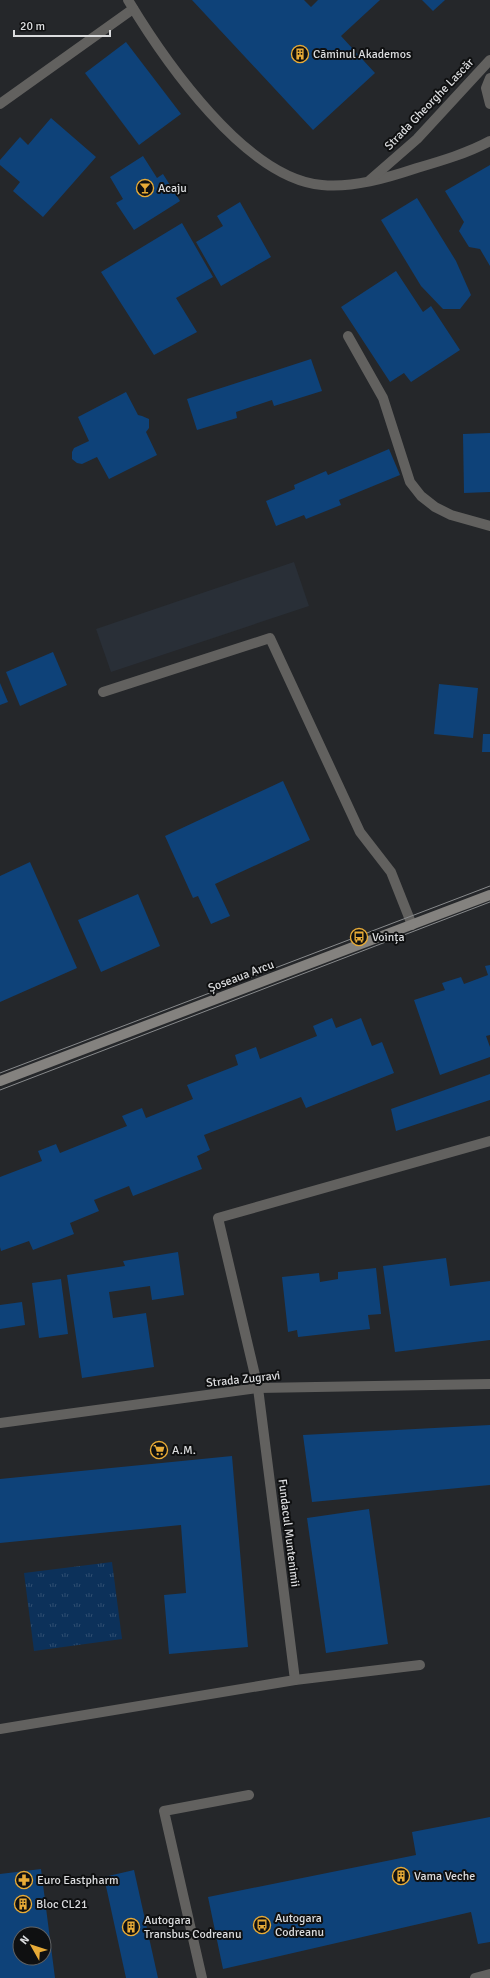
<svg xmlns="http://www.w3.org/2000/svg" width="490" height="1978" viewBox="0 0 490 1978" font-family="Signika,sans-serif">
<style>
.built{fill:#292f37}
.grass{fill:url(#grass-tufts)}
.building{fill:#0e4279;fill-rule:evenodd}
.lines{fill:none;stroke-linecap:round;stroke-linejoin:round}
.service{stroke:#62615f;stroke-width:10}
.minor{stroke:#62615f;stroke-width:10}
.tertiary{stroke:#62615f;stroke-width:10}
.secondary{stroke:#84827f;stroke-width:10}
.tram{stroke:#888a8c;stroke-width:1}
.labels{text-anchor:middle;stroke-width:4;stroke-linejoin:round;paint-order:stroke}
.poi-label{font-size:12px;fill:#dbdcde;stroke:#0f1011;text-anchor:start}
.street-label{font-size:12px;fill:#dbdcde;stroke:#0f1011}
</style>
<defs>
<pattern id="grass-tufts" width="24" height="20" patternUnits="userSpaceOnUse"><rect width="24" height="20" fill="#0c315a"/><path d="M3 7l-1-3M5 7V3M7 7l1-3M15 17l-1-3M17 17v-4M19 17l1-3" fill="none" stroke="#2f4e71"/></pattern>
</defs>
<rect width="100%" height="100%" fill="#25272a"/>
<path class="built" d="M294,562l15,44 -198,66 -15,-43z"/>
<path class="grass" d="M112,1562l10,77 -88,12 -10,-78z"/>
<g class="building">
<path d="M192,0h112l7,7 7,-7h62l-39,36 34,37 -62,57z"/>
<path d="M422,0h23l-12,11z"/>
<path d="M126,42l55,72 -42,31 -54,-72z"/>
<path d="M51,118l45,39 -53,60 -30,-26 7,-9 -20,-17v-5l20,-23 8,8z"/>
<path d="M143,156l14,22 6,-4 17,27 -46,29 -18,-27 7,-4 -13,-22z"/>
<path d="M490,165v101l-10,-17 -11,-2 -10,-16 5,-9 -19,-31z"/>
<path d="M417,198l39,63 15,34 -11,14h-17l-22,-23 -40,-66z"/>
<path d="M240,202l31,55 -50,29 -25,-44 27,-16 -6,-10z"/>
<path d="M182,223l31,54 -37,21 21,34 -43,23 -53,-83z"/>
<path d="M396,271l27,41 8,-6 29,44 -49,32 -7,-9 -14,9 -49,-75z"/>
<path d="M311,359l11,32 -48,15 -2,-6 -36,12 1,6 -40,12 -10,-31z"/>
<path d="M126,392l12,23 4,1 7,3v9l-3,4 11,23 -48,24 -12,-22 -15,7 -5,-1 -5,-4v-7l2,-4 15,-7 -11,-24z"/>
<path d="M490,433v59l-26,1 -1,-59z"/>
<path d="M389,449l11,26 -61,25 2,5 -35,14 -2,-4 -28,11 -10,-25 29,-12 -1,-4 32,-14 2,4z"/>
<path d="M53,652l14,33 -47,21 -14,-34z"/>
<path d="M0,683l8,19 -8,3z"/>
<path d="M439,684l39,4 -5,50 -39,-4z"/>
<path d="M483,734h7v18h-8z"/>
<path d="M283,781l27,59 -95,44 15,32 -19,8 -13,-28 -5,2 -28,-62z"/>
<path d="M30,862l47,106 -77,34v-126z"/>
<path d="M138,894l22,52 -59,26 -23,-52z"/>
<path d="M490,965v70l-4,1 4,11v10l-50,18 -26,-75 31,-10 -3,-7 19,-6 3,7 24,-9 -3,-9z"/>
<path d="M332,1018l4,10 25,-10 11,28 10,-4 12,31 -88,35 -5,-11 -97,38 6,15 -13,6 5,13 -69,27 -4,-10 -35,14 5,11 -29,12 4,11 -41,16 -4,-9 -28,10 -1,-4v-70l42,-16 -4,-10 18,-7 4,9 67,-27 -5,-10 20,-8 4,10 47,-19 -6,-14 51,-20 -3,-10 21,-8 4,12 57,-23 -4,-10z"/>
<path d="M490,1074v26l-94,31 -5,-22z"/>
<path d="M178,1252l6,43 -32,5 -2,-14 -41,6 4,26 33,-5 8,54 -72,11 -15,-103 58,-9 -2,-5z"/>
<path d="M446,1258l4,28 40,-5v59l-95,12 -12,-86z"/>
<path d="M376,1268l5,46 -13,1 2,14 -72,8 -1,-7 -9,2 -6,-55 37,-4 1,9 18,-3v-7z"/>
<path d="M61,1279l7,55 -29,4 -7,-55z"/>
<path d="M22,1302l3,23 -25,4v-24z"/>
<path d="M490,1425v60l-178,17 -9,-67z"/>
<path d="M232,1456l16,191 -79,7 -5,-59 22,-2 -5,-68 -181,18v-64z"/>
<path d="M369,1509l19,135 -62,9 -19,-135z"/>
<path d="M490,1817v125l-12,2 -7,-32 -248,57 -15,-72 208,-42 -4,-23z"/>
<path d="M41,1869l14,109h-55v-104zM20,1934h24v24h-24z"/>
<path d="M134,1870l24,108h-32l-22,-101z"/>
</g>
<g class="lines">
<g class="service">
<path d="M103,692l167,-54 90,194 31,40 21,53"/>
<path d="M258,1388l-40,-170 272,-77"/>
<path d="M295,1680l125,-15"/>
<path d="M202,1978l-38,-167 85,-16"/>
<path d="M475,1978l15,-4"/>
</g>
<g class="minor">
<path d="M0,104l133,-95"/>
<path d="M348,336l35,62 27,84 11,14 14,11 16,8 39,11"/>
<path d="M0,1423l258,-35 232,-4"/>
<path d="M0,1729l295,-49 -37,-292"/>
</g>
<g class="tertiary">
<path d="M128,0c36,60 118,179 194,185 31,3 65,-7 95,-17 24,-7 51,-15 73,-27"/>
<path d="M490,78l-4,10 4,16"/>
<path d="M370,180l47,-41 73,-79"/>
</g>
<path class="secondary" d="M0,1081l490,-186"/>
<g class="tram">
<path d="M0,1073l490,-187"/>
<path d="M0,1090l490,-188"/>
</g>
</g>
<defs>
<g id="building-ring" transform="scale(0.9)"><circle r="9.5" fill="#0f1011" stroke="#e8ab37" stroke-width="1.5"/><path d="M-4-6H4V6H1V3H-1V6H-4ZM-2.5-4.3h1.7v1.8h-1.7ZM.8-4.3h1.7v1.8H.8ZM-2.5-1h1.7V.8h-1.7ZM.8-1h1.7V.8H.8Z" fill="#e8ab37"/></g>
<g id="bar-ring" transform="scale(0.9)"><circle r="9.5" fill="#0f1011" stroke="#e8ab37" stroke-width="1.5"/><path d="M-6-5H6L.8 .8V4.5H3.5V6h-7V4.5H-.8V.8Z" fill="#e8ab37"/></g>
<g id="bus-ring" transform="scale(0.9)"><circle r="9.5" fill="#0f1011" stroke="#e8ab37" stroke-width="1.5"/><path d="M-5-6H5V4H4V6H2V4H-2V6H-4V4H-5ZM-3.5-4V0h7V-4ZM-3.5 1.2v1.5H-2V1.2ZM2 1.2v1.5H3.5V1.2Z" fill="#e8ab37"/></g>
<g id="supermarket-ring" transform="scale(0.9)"><circle r="9.5" fill="#0f1011" stroke="#e8ab37" stroke-width="1.5"/><path d="M-6-5.5h2.5l.6 2H6L4.5 2H-2.5L-4.4-4H-6ZM-1.5 3.2a1.3 1.3 0 1 0 .1 0ZM3 3.2a1.3 1.3 0 1 0 .1 0Z" fill="#e8ab37"/></g>
<g id="pharmacy-ring" transform="scale(0.9)"><circle r="9.5" fill="#0f1011" stroke="#e8ab37" stroke-width="1.5"/><path d="M-2-6h4v4h4v4h-4v4h-4v-4h-4v-4h4Z" fill="#e8ab37"/></g>
</defs>
<g fill-rule="evenodd">
<use href="#building-ring" x="300" y="54"/>
<use href="#bar-ring" x="145" y="188"/>
<use href="#bus-ring" x="359" y="937"/>
<use href="#supermarket-ring" x="159" y="1450"/>
<use href="#building-ring" x="401" y="1876"/>
<use href="#pharmacy-ring" x="24" y="1880"/>
<use href="#building-ring" x="23" y="1904"/>
<use href="#bus-ring" x="262" y="1925"/>
<use href="#building-ring" x="131" y="1927"/>
</g>
<g class="labels">
<g class="poi-label">
<text x="313" y="58">Căminul Akademos</text>
<text x="158" y="192">Acaju</text>
<text x="372" y="941">Voința</text>
<text x="172" y="1454">A.M.</text>
<text x="414" y="1880">Vama Veche</text>
<text x="37" y="1884">Euro Eastpharm</text>
<text x="36" y="1908">Bloc CL21</text>
<text x="275" y="1922">Autogara<tspan x="275" dy="14">Codreanu</tspan></text>
<text x="144" y="1924">Autogara<tspan x="144" dy="14">Transbus Codreanu</tspan></text>
</g>
<g class="street-label">
<text transform="translate(429 104) rotate(-46)" y="4">Strada Gheorghe Lascăr</text>
<text transform="translate(241 976) rotate(-21)" y="4">Șoseaua Arcu</text>
<text transform="translate(243 1379) rotate(-6)" y="4">Strada Zugravi</text>
<text transform="translate(289 1533) rotate(83)" y="4">Fundacul Muntenimii</text>
</g>
</g>
<g transform="translate(32 1946) rotate(309)"><circle r="19" fill="#0f1011" stroke="#616263"/>
<path d="M0-3L7 15L0 10L-7 15Z" fill="#e8ab37"/>
<text y="-6" font-size="11" font-weight="bold" text-anchor="middle" fill="#dbdcde">N</text>
</g>
<path d="M14 30v6h96v-6" fill="none" stroke="#dbdcde" stroke-width="2"/>
<text x="20" y="30" font-size="12" fill="#dbdcde" stroke="#0f1011" stroke-width="3" paint-order="stroke">20 m</text>
</svg>
